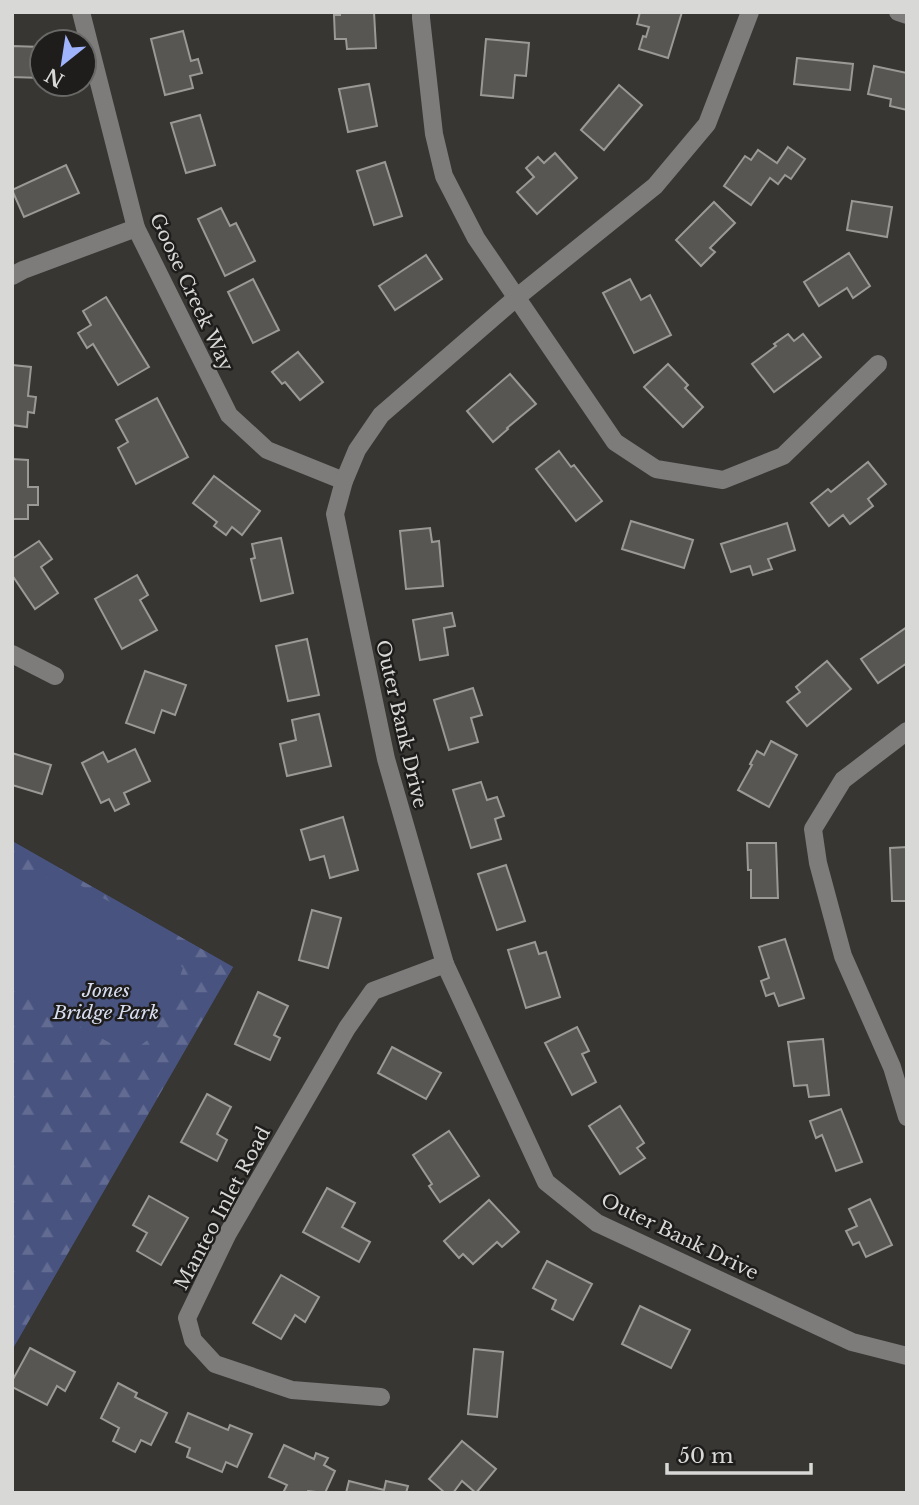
<svg xmlns="http://www.w3.org/2000/svg" width="919" height="1505" viewBox="0 0 919 1505" font-family="'Libre Baskerville',serif">
<style>
.green{fill:#485380}
.forest{fill:url(#forest-firs)}
.building{fill:#575652;stroke:#9a9995;stroke-width:2}
.lines{fill:none;stroke-linecap:round;stroke-linejoin:round}
.minor{stroke:#7d7c7b;stroke-width:18}
.labels{text-anchor:middle;stroke-width:5;stroke-linejoin:round;paint-order:stroke}
.street-label{font-size:19px;fill:#d8d8d6;stroke:#1e1d1c}
.park-label{font-size:19px;font-style:italic;fill:#d7ddee;stroke:#1e1d1c}
</style>
<defs>
<pattern id="forest-firs" width="22" height="20" patternUnits="userSpaceOnUse" patternTransform="scale(1.75)"><rect width="22" height="20" fill="#485380"/><path d="M5 1l3.5 6h-7zM16 11l3.5 6h-7z" fill="#626b91"/></pattern>
</defs>
<rect width="100%" height="100%" fill="#373633"/>
<path class="green" d="M12,841l221,126 -221,383z"/>
<path class="forest" d="M12,841l221,126 -221,383v-188l43,22 9,-31 -52,-29v-135l109,60h15l18,-14 3,-11 15,-25 11,-31 -12,-12 8,-15 -101,-57 -27,-12 -14,17 -14,4 -7,-15h-4z"/>
<g class="building">
<path d="M340,12h34l2,36 -29,1 -1,-10h-11l-1,-24h6z"/>
<path d="M640,12h42l-14,46 -29,-9 4,-13 3,1 3,-10 -12,-3z"/>
<path d="M183,31l8,30 7,-2 4,14 -12,3 3,12 -28,7 -14,-56z"/>
<path d="M486,39l43,4 -3,33 -11,-1 -2,23 -32,-3z"/>
<path d="M12,46l30,1v31l-30,-1z"/>
<path d="M797,58l56,6 -3,26 -56,-6z"/>
<path d="M874,66l33,7v37l-17,-4 1,-7 -23,-5z"/>
<path d="M369,84l8,42 -29,6 -9,-43z"/>
<path d="M619,85l23,20 -38,45 -23,-20z"/>
<path d="M200,115l15,50 -29,8 -15,-50z"/>
<path d="M788,147l17,12 -14,20 -6,-4 -7,9 -8,-6 -19,27 -27,-19 21,-30 6,4 7,-10 19,13z"/>
<path d="M555,153l22,25 -40,36 -20,-22 17,-15 -8,-9 12,-11 6,6z"/>
<path d="M385,162l17,54 -28,9 -17,-54z"/>
<path d="M66,165l13,28 -55,24 -12,-27z"/>
<path d="M852,201l40,6 -5,30 -40,-7z"/>
<path d="M714,202l21,21 -25,25 5,4 -14,14 -25,-26z"/>
<path d="M221,208l9,18 6,-3 19,38 -30,15 -27,-57z"/>
<path d="M849,253l21,33 -17,12 -6,-10 -28,18 -15,-24z"/>
<path d="M426,255l16,24 -47,31 -16,-24z"/>
<path d="M253,279l26,51 -26,13 -25,-51z"/>
<path d="M630,279l11,21 9,-5 21,40 -37,18 -31,-60z"/>
<path d="M106,297l43,70 -31,18 -25,-41 -6,4 -9,-15 13,-8 -8,-14z"/>
<path d="M788,334l6,7 9,-7 18,23 -47,35 -22,-28 24,-18 -2,-2z"/>
<path d="M298,352l25,30 -23,18 -15,-18 -3,2 -10,-12z"/>
<path d="M668,364l20,21 -3,3 18,19 -20,20 -39,-40z"/>
<path d="M12,365l19,2 -3,29 8,1 -2,16 -6,-1 -1,15 -15,-2z"/>
<path d="M510,374l26,30 -29,24 1,1 -15,13 -26,-31z"/>
<path d="M157,398l31,59 -52,27 -18,-36 10,-6 -12,-22z"/>
<path d="M559,451l12,16 3,-2 28,36 -26,20 -40,-52z"/>
<path d="M12,459l16,1v27h10v18h-10v14h-16z"/>
<path d="M868,462l18,22 -18,15 5,7 -23,18 -7,-9 -14,11 -18,-23 17,-14 3,3z"/>
<path d="M214,476l46,35 -18,24 -10,-8 -6,8 -12,-9 3,-4 -24,-19z"/>
<path d="M631,521l62,19 -9,28 -62,-19z"/>
<path d="M787,523l8,27 -27,9 4,10 -19,6 -3,-9 -19,6 -10,-28z"/>
<path d="M430,528l2,14 7,-1 4,45 -37,3 -6,-58z"/>
<path d="M281,538l12,55 -32,8 -10,-42 4,-1 -3,-14z"/>
<path d="M39,541l13,18 -11,8 17,26 -23,16 -23,-34v-16z"/>
<path d="M137,575l11,20 -8,5 17,30 -35,19 -27,-50z"/>
<path d="M452,613l3,13 -11,2 4,27 -28,5 -7,-40z"/>
<path d="M907,627v36l-29,20 -17,-24z"/>
<path d="M307,639l12,56 -31,6 -12,-55z"/>
<path d="M827,661l24,28 -44,37 -20,-24 13,-10 -4,-5z"/>
<path d="M145,671l41,14 -11,30 -13,-5 -8,23 -28,-10z"/>
<path d="M473,688l9,27 -11,3 7,24 -29,8 -15,-50z"/>
<path d="M319,714l12,52 -44,10 -7,-32 16,-4 -4,-20z"/>
<path d="M771,741l26,14 -28,52 -31,-17 14,-25 -2,-1 7,-13 7,4z"/>
<path d="M135,749l15,32 -26,12 5,11 -14,7 -6,-12 -8,4 -19,-40 21,-11 5,10z"/>
<path d="M12,753l39,12 -9,29 -30,-9z"/>
<path d="M481,782l6,18 10,-3 7,19 -9,3 6,20 -30,9 -18,-58z"/>
<path d="M343,817l15,53 -28,8 -6,-22 -14,4 -9,-30z"/>
<path d="M747,843h29l2,55h-27v-28h-3z"/>
<path d="M907,847v54h-15l-2,-53z"/>
<path d="M506,865l19,56 -28,9 -19,-56z"/>
<path d="M312,910l29,8 -13,50 -29,-8z"/>
<path d="M785,939l19,59 -25,8 -5,-13 -8,3 -5,-15 8,-3 -10,-31z"/>
<path d="M535,942l4,12 7,-2 14,45 -34,11 -18,-58z"/>
<path d="M258,992l30,14 -14,29 6,3 -10,22 -35,-16z"/>
<path d="M577,1027l12,24 -7,3 14,28 -24,13 -27,-52z"/>
<path d="M823,1039l6,56 -20,2 -2,-12 -13,1 -6,-44z"/>
<path d="M392,1047l49,26 -15,26 -48,-26z"/>
<path d="M207,1094l24,13 -14,27 10,6 -10,21 -36,-19z"/>
<path d="M620,1106l24,37 -7,5 8,10 -25,16 -31,-48z"/>
<path d="M841,1109l21,53 -26,9 -14,-36 -6,3 -6,-17z"/>
<path d="M449,1131l30,45 -39,26 -11,-16 3,-2 -19,-29z"/>
<path d="M327,1188l28,15 -13,24 28,15 -11,20 -56,-30z"/>
<path d="M149,1196l39,22 -27,47 -24,-14 10,-18 -14,-8z"/>
<path d="M870,1199l22,46 -26,12 -7,-15 -6,3 -7,-14 11,-5 -8,-17z"/>
<path d="M489,1200l30,32 -17,15 -5,-5 -24,22 -10,-10 -4,4 -15,-17z"/>
<path d="M547,1261l45,23 -19,36 -21,-11 4,-9 -23,-12z"/>
<path d="M281,1275l38,22 -14,25 -10,-7 -14,24 -28,-16z"/>
<path d="M640,1306l50,24 -19,38 -49,-24z"/>
<path d="M30,1348l45,24 -10,19 -8,-5 -10,19 -35,-18v-6z"/>
<path d="M474,1349l29,3 -6,65 -29,-3z"/>
<path d="M118,1383l19,10 -2,4 32,16 -16,32 -10,-5 -6,12 -22,-11 6,-13 -18,-10z"/>
<path d="M188,1413l40,17 2,-5 22,9 -15,33 -11,-5 -4,10 -35,-15 3,-9 -14,-6z"/>
<path d="M462,1441l34,28 -20,24 -14,-12 -9,12h-8l-16,-14z"/>
<path d="M284,1445l30,14 2,-6 12,5 -4,7 11,6 -10,22 -17,-2 -1,2h-24l4,-8 -18,-8z"/>
<path d="M349,1481l35,9 2,-9 22,5 -2,7h-60z"/>
</g>
<g class="lines">
<g class="minor">
<path d="M81,12l55,216 93,187 38,35 77,31"/>
<path d="M421,12v6l13,116 10,42 32,62 139,204 41,27 67,11 60,-24 95,-92"/>
<path d="M750,12l-43,112 -52,62 -139,112 -135,117 -24,35 -13,31 -9,33 51,245 59,205 101,218 51,41 255,119 55,14"/>
<path d="M898,12l9,3"/>
<path d="M12,276l11,-6 113,-42"/>
<path d="M12,654l43,22"/>
<path d="M907,731l-64,49 -30,49 5,34 25,93 49,111 15,50"/>
<path d="M381,1397l-89,-7 -77,-26 -22,-24 -6,-22 40,-83 120,-207 26,-37 72,-27"/>
</g>
</g>
<g class="labels">
<g class="street-label">
<text transform="translate(192 292) rotate(65)" y="7">Goose Creek Way</text>
<text transform="translate(402 724) rotate(77)" y="7">Outer Bank Drive</text>
<text transform="translate(222 1208) rotate(-62)" y="7">Manteo Inlet Road</text>
<text transform="translate(680 1236) rotate(26)" y="7">Outer Bank Drive</text>
</g>
<g class="park-label">
<text x="106" y="997">Jones<tspan x="106" dy="22">Bridge Park</tspan></text>
</g>
</g>
<rect width="919" height="1505" fill="none" stroke="#d8d8d6" stroke-width="28"/>
<g transform="translate(63 63) rotate(210)"><circle r="33" fill="#1e1d1c" stroke="#686866" stroke-width="2"/>
<path d="M0-5L12 26L0 18L-12 26Z" fill="#a0b3fd"/>
<text y="-10" font-size="19" font-weight="bold" text-anchor="middle" fill="#d8d8d6">N</text>
</g>
<path d="M667 1463v10h144v-10" fill="none" stroke="#d8d8d6" stroke-width="3.5"/>
<text x="678" y="1463" font-size="21" fill="#d8d8d6" stroke="#1e1d1c" stroke-width="5" paint-order="stroke">50 m</text>
</svg>
